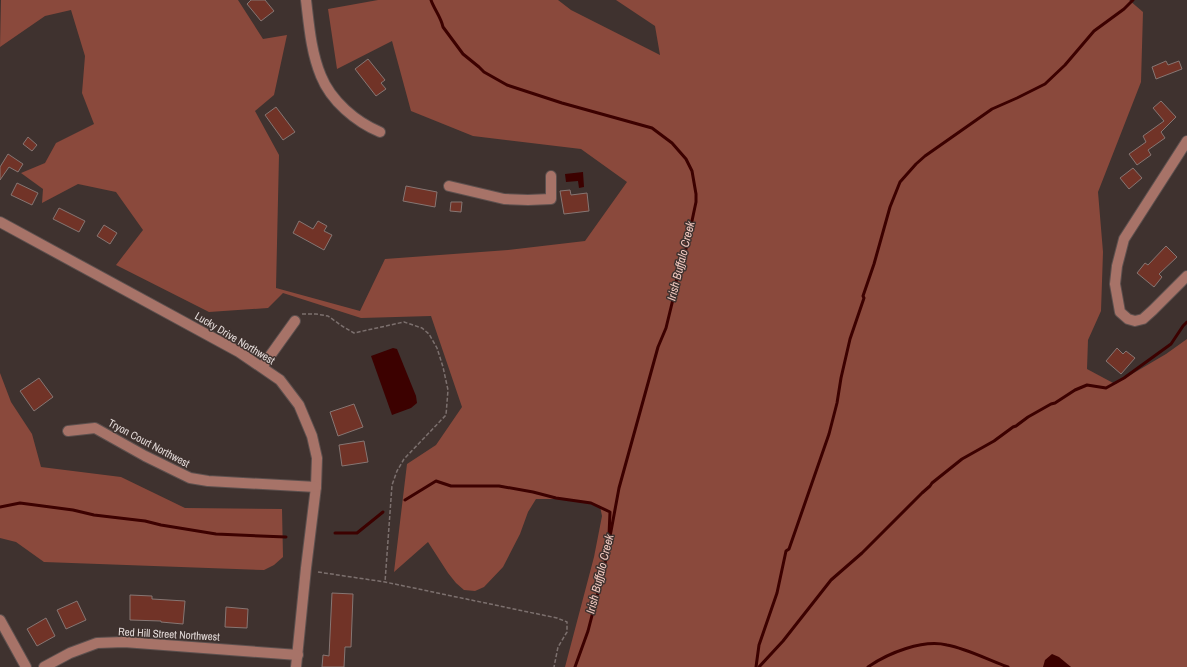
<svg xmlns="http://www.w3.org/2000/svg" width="1187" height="667" viewBox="0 0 1187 667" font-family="'Archivo Narrow',sans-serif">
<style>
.forest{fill:#8a493c}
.water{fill:#3c0100}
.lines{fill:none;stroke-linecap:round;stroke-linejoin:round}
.stream{stroke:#3c0100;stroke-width:3}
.building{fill:#713327;stroke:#867673}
.minor-casing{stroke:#5d504e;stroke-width:12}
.path{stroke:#7c706e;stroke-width:1.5;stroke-dasharray:4 2;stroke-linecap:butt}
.minor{stroke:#a77368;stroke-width:10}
.labels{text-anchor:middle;stroke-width:3;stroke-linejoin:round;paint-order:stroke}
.street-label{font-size:11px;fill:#e4dbd9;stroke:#3f322f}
.water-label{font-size:12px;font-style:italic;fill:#f2c9c0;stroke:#3f322f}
</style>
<rect width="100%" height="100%" fill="#3f322f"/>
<g class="forest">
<path d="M1,0h237l25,39 24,-4 -13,60 -19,16 24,44 -3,133 84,23 25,-52 123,-9 77,-9 42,-59 -46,-33 -108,-13 -62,-25 -19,-70 -55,28 -9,-60 50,-9h180l13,10 89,45 -5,-29 -39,-26h513l14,12 -2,70 -43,110 5,60 -2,59 -13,29 -1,29 28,15 51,-30 21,-15v328h-622l29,-110 8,-41 -2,-10 -32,-7h-32l-8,13 -8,22 -17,33 -19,20 -9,4 -11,-1 -8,-7 -8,-10 -20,-31 -34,30 13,-108 29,-19 26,-38 -31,-91 -70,2 -78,-25 -15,15 -59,4 -93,-47 27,-35 -27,-38 -38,-8 -36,19 1,-14 -22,-16 24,-10 11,-20 38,-19 -12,-31 3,-37 -14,-46 -26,6 -45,31z"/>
<path d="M0,373l11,29 21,32 9,33 80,10 64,31 97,1 1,48 -9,8 -10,5 -220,-8 -28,-20 -16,-4z"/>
</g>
<g class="water">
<path d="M583,172l1,15 -5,1 -1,-7 -12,1 -1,-8z"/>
<path d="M393,348l4,1 19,47 1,7 -6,5 -19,7 -21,-59z"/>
<path d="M1052,654l7,3 12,10h-28l2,-7z"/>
</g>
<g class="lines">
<g class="stream">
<path d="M431,0c3,9 10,17 12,27l20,27 16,13 5,5 23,13 55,18 90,25 20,15 14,16 6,12 4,23v8l-10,47 -9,27 -2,15 -9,37 -8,19 -39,141 -15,81 -16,62 -13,36"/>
<path d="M405,500l31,-19 15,5h48l34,6 23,6 35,5 19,9 -1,23"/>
<path d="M0,507l20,-4 53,7 21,5 51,6 16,4 55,9 70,3"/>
<path d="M335,533h22l26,-21"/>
<path d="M756,667l3,-22 18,-52 9,-42 3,-2 40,-115 8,-31 4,-25 9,-39 14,-41 -1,-2 11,-32 16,-57 10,-25 16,-18 9,-8 67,-47 25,-11 28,-14 20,-19 29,-34 30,-22 9,-9"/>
<path d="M759,667l24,-26 48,-61 31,-27 60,-60 8,-7 2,-3 30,-24 32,-18 19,-14 3,-1 12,-9 23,-13 4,-1 20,-13 12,-5 19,3 18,-10 47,-34 12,-18 4,-4"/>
<path d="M868,667c20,-14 55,-28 79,-22 21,4 41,15 61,22"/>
</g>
</g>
<g class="building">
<path d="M251,0h14l9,11 -13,10 -14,-17z"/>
<path d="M368,59l17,21 -4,3 5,6 -10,7 -21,-27z"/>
<path d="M1166,61l2,4 11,-4 3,8 -26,10 -4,-12z"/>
<path d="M1161,101l15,16 -15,15 4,6 -17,12 3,5 -14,10 -8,-11 17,-12 -3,-6 21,-15 -11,-13z"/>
<path d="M276,107l19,25 -12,8 -18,-25z"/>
<path d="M28,137l9,8 -5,6 -9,-7z"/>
<path d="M8,154l15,10 -5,8 -9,-5 -9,13v-13z"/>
<path d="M1133,168l9,10 -13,11 -9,-11z"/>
<path d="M17,183l21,10 -6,12 -21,-10z"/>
<path d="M406,186l31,6 -2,15 -32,-6z"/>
<path d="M570,190l1,5 16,-2 2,18 -25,3 -4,-23z"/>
<path d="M451,202h11l-1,10 -11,-1z"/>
<path d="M59,208l26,13 -6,11 -26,-13z"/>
<path d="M299,221l14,8 5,-8 9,5 -3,5 8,4 -8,15 -31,-17z"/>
<path d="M104,225l13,8 -7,11 -13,-8z"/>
<path d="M1166,246l11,11 -18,17 3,3 -8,10 -17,-14 8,-10 3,2z"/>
<path d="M1117,348l6,6 3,-3 9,7 -14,16 -15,-13z"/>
<path d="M39,378l14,19 -19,14 -14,-20z"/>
<path d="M354,404l9,23 -25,9 -8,-24z"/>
<path d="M364,441l4,21 -26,4 -3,-21z"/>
<path d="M332,593l21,1 -2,53h-6l-1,20h-22l1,-12 6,1z"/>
<path d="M130,595l22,1v3l33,2 -2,23 -22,-2v-1l-31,-1z"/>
<path d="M77,601l9,19 -20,9 -9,-19z"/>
<path d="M226,607l22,2 -1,19 -22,-1z"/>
<path d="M46,618l9,18 -18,10 -10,-17z"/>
</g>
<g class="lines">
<g class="minor-casing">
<g id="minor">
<path d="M306,0c3,25 5,52 15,76 10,25 35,46 59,56"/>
<path d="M1187,141l-63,98 -7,27 -2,18 5,28 8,7 7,2 8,-2 10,-9 34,-34"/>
<path d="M449,186l55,13 24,1 23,-1v-23"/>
<path d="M0,222l239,130 41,28 19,25 13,31 5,22 -1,29 -10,81 -10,99"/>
<path d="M262,367l33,-46"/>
<path d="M68,431l27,-3 50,28 45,22 18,3 108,6"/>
<path d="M0,620l26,47"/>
<path d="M44,667l26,-14 27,-10 27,-1 174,13"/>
</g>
</g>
<g class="path">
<path d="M302,314h14l12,2 14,10 12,7 50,-11 18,6 7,6 8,14 6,19 5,23 -2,25 -42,44 -7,12 -5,14 -7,97"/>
<path d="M318,572l67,10 172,36 10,4v10l-9,15 -4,20"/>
</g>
<use href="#minor" class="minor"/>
</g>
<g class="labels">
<g class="street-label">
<text transform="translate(235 338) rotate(31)" y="4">Lucky Drive Northwest</text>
<text transform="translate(149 443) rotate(28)" y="4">Tryon Court Northwest</text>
<text transform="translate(169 634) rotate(3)" y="4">Red Hill Street Northwest</text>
</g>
<g class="water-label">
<text transform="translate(681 261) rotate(-76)" y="4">Irish Buffalo Creek</text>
<text transform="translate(600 574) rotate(-76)" y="4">Irish Buffalo Creek</text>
</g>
</g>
</svg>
